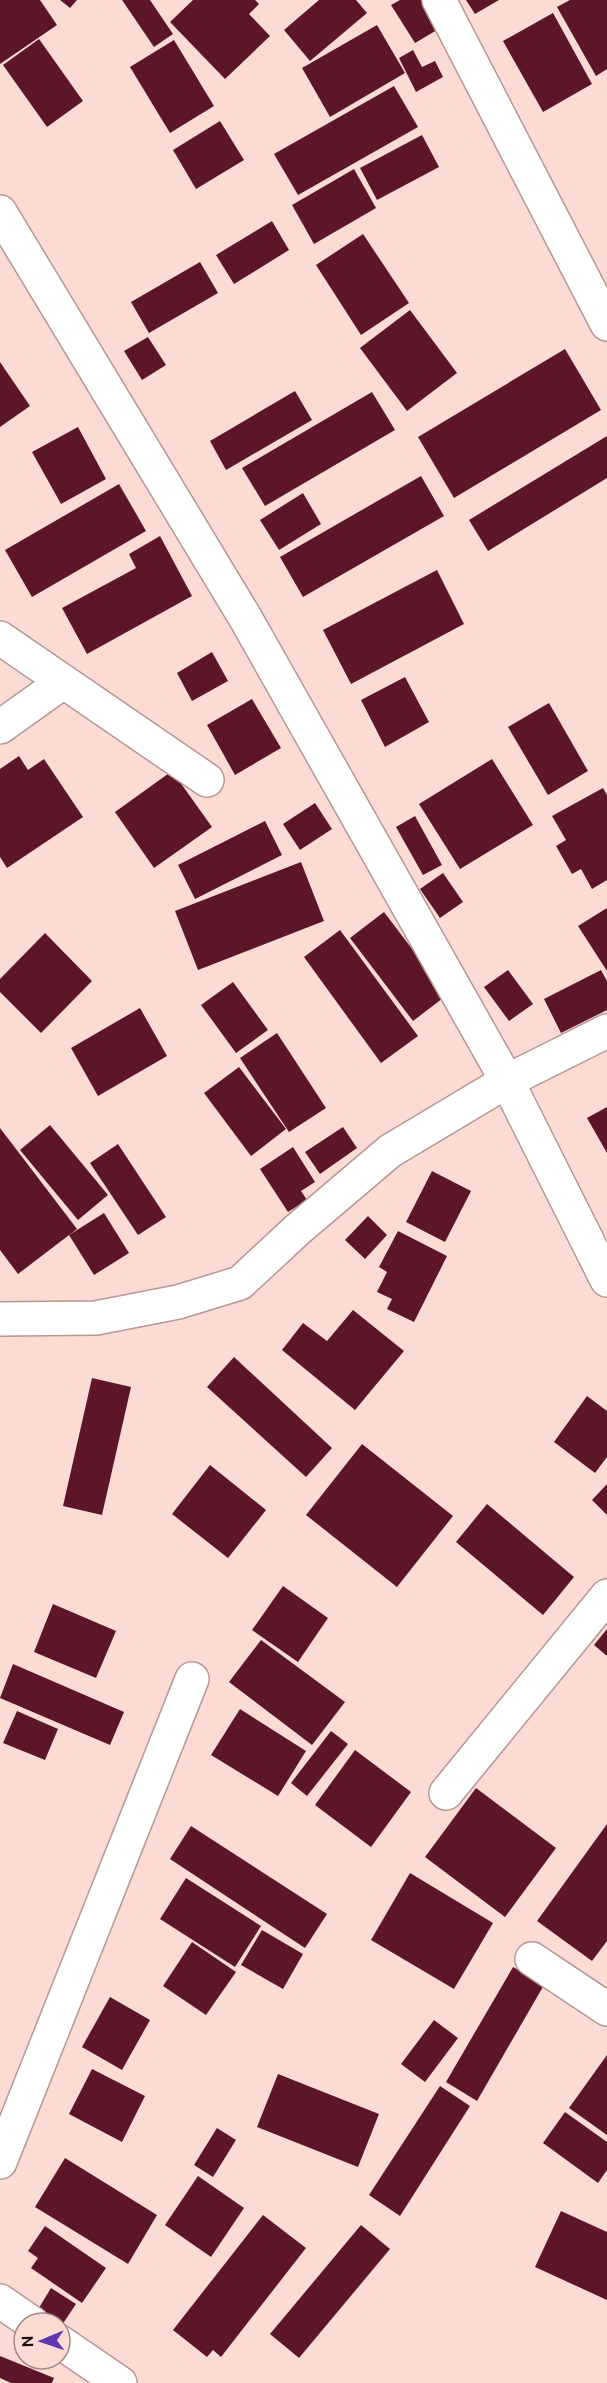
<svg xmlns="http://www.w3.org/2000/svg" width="607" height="2383" viewBox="0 0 607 2383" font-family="Ubuntu,sans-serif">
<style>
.building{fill:#5d1628}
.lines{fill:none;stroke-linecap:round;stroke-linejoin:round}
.street-casing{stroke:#b69791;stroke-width:36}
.street{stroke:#fff;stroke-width:33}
</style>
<rect width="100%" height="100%" fill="#fcdbd5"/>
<g class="building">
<path d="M0,0h40l17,25 -57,39z"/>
<path d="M60,0h17l-7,8z"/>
<path d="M122,0h28l23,34 -19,13z"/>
<path d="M193,0h62l4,4 -10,10 21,22 -45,43 -55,-57z"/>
<path d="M319,0h37l11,13 -57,48 -26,-31z"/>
<path d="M400,0h26l16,27 -27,16 -24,-38z"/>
<path d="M466,0h33l-24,14z"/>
<path d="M570,0h37v69l-11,7 -39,-69z"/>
<path d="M553,13l39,71 -49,28 -40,-71z"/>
<path d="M377,25l28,48 -75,44 -28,-49z"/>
<path d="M39,39l44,62 -36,26 -44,-62z"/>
<path d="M174,40l40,66 -44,27 -40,-66z"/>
<path d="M413,50l9,17 13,-6 8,16 -27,15 -17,-34z"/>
<path d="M394,86l24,41 -120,68 -24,-41z"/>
<path d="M220,121l24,39 -48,29 -23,-39z"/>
<path d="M422,135l17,32 -62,33 -17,-32z"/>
<path d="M354,169l22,39 -62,36 -22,-39z"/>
<path d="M272,221l17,29 -55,34 -18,-29z"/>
<path d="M363,234l46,69 -48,32 -45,-70z"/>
<path d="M200,262l18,31 -69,40 -18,-31z"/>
<path d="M410,310l47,63 -50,38 -47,-63z"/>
<path d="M148,337l18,28 -24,15 -18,-29z"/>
<path d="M565,349l36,61 -147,88 -36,-61z"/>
<path d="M0,362l30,44 -30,21z"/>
<path d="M295,391l17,29 -86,50 -16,-29z"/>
<path d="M372,392l23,38 -130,76 -23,-38z"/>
<path d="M78,427l28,52 -45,25 -29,-52z"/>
<path d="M607,436v42l-119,73 -19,-31z"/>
<path d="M421,476l23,40 -141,81 -23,-40z"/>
<path d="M119,484l27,47 -114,66 -27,-47z"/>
<path d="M303,493l18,31 -42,26 -19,-30z"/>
<path d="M160,536l32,60 -105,58 -25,-46 74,-40 -7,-14z"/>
<path d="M437,570l27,54 -113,60 -28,-54z"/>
<path d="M212,652l16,29 -36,20 -15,-28z"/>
<path d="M405,677l24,45 -44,25 -24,-47z"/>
<path d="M252,699l29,49 -46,27 -28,-50z"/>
<path d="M549,703l39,68 -40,24 -40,-68z"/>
<path d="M19,756l9,14 16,-11 39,58 -76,51 -7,-11v-88z"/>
<path d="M492,759l41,66 -73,44 -41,-65z"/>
<path d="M172,771l40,56 -58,41 -39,-56z"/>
<path d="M603,788l4,7v85l-15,9 -11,-20 -9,5 -16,-28 10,-6 -14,-24z"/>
<path d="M315,803l17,26 -32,21 -17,-26z"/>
<path d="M415,816l27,49 -19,10 -27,-48z"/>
<path d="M265,821l17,34 -87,44 -17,-34z"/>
<path d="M301,862l23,59 -126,49 -23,-59z"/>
<path d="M443,873l20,29 -23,16 -20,-29z"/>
<path d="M607,908v63l-29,-45z"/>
<path d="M384,912l63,83 -34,26 -63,-83z"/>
<path d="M340,930l78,106 -37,27 -77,-106z"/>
<path d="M45,933l47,48 -51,52 -41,-41v-13z"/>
<path d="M508,970l25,34 -24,17 -25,-34z"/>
<path d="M601,970l6,11v29l-46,23 -17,-34z"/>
<path d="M233,982l35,48 -32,23 -35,-48z"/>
<path d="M140,1008l27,48 -69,40 -27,-48z"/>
<path d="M277,1033l49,75 -37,24 -49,-74z"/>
<path d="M239,1067l47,62 -35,27 -47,-63z"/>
<path d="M607,1107v46l-20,-35z"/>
<path d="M50,1125l58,70 -30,25 -58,-70z"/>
<path d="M343,1127l14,21 -37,26 -15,-22z"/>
<path d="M0,1128l77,101 -59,45 -18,-24z"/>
<path d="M118,1144l48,73 -28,18 -48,-72z"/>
<path d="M293,1147l22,35 -14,9 6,9 -19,12 -28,-43z"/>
<path d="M432,1171l39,20 -26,51 -39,-20z"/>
<path d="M104,1213l25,40 -35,22 -25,-40z"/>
<path d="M368,1216l19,19 -22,24 -20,-19z"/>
<path d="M398,1231l49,25 -33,66 -27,-13 5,-10 -15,-7 10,-20 -8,-5z"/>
<path d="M353,1310l51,41 -49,59 -73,-60 21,-27 24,18z"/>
<path d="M234,1357l98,91 -26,29 -99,-90z"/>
<path d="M92,1378l39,9 -29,128 -39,-9z"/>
<path d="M587,1396l20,15v46l-12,16 -41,-31z"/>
<path d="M362,1444l91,72 -56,71 -91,-72z"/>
<path d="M210,1465l56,45 -38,48 -56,-44z"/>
<path d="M607,1484v31l-15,-15z"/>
<path d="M487,1504l87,73 -31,38 -87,-73z"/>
<path d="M283,1586l45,32 -30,44 -46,-32z"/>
<path d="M53,1604l63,27 -20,47 -62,-26z"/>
<path d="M607,1629v27l-13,-11z"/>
<path d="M261,1640l84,62 -33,43 -83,-63z"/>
<path d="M13,1664l111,48 -14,33 -110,-47z"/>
<path d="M240,1709l66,42 -28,45 -67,-41z"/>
<path d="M17,1711l41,18 -13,31 -42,-17z"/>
<path d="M331,1731l17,13 -41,52 -16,-13z"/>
<path d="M355,1750l56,42 -40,55 -56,-42z"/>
<path d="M476,1788l80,60 -51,69 -80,-60z"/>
<path d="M607,1824v117l-15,20 -55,-40z"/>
<path d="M191,1826l136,88 -22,34 -135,-89z"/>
<path d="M410,1873l83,50 -39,66 -83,-49z"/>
<path d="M186,1878l75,48 -26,41 -75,-48z"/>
<path d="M262,1930l41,24 -20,35 -42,-24z"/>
<path d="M192,1942l44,30 -30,43 -43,-29z"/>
<path d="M513,1967l31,18 -67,116 -31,-19z"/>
<path d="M110,1997l40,23 -28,50 -40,-23z"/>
<path d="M434,2020l24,18 -33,44 -24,-18z"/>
<path d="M607,2055v80l-38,-27z"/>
<path d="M92,2069l53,27 -23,46 -53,-28z"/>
<path d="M278,2074l101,40 -21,53 -101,-40z"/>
<path d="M440,2086l30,20 -70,110 -31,-21z"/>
<path d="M565,2112l42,30v28l-9,13 -55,-40z"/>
<path d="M217,2128l19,12 -23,37 -19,-12z"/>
<path d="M65,2158l92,57 -29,49 -93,-57z"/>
<path d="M198,2176l46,32 -33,49 -46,-32z"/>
<path d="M561,2211l46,21v68l-72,-33z"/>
<path d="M263,2215l43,33 -85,109 -8,-7 -6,7 -34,-27z"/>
<path d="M361,2225l29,24 -91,109 -29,-24z"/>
<path d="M45,2226l61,42 -24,35 -51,-35 7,-10 -10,-7z"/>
<path d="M51,2288l25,16 -16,24v-5h-15l-11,-7z"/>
<path d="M0,2356l54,22 -2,5h-41l-11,-5z"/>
</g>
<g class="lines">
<g class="street-casing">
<g id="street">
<path d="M439,0l168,324"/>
<path d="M0,212l246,407 261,462 100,199"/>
<path d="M0,638l207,142"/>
<path d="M0,727l63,-45"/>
<path d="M0,1319l96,-1 82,-16 62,-19 57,-53 93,-79 117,-70 100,-50"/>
<path d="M446,1793l161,-197"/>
<path d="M532,1959l75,50"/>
<path d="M0,2162l192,-483"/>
<path d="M0,2301l32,22"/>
<path d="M60,2342l60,41"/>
</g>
</g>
<use href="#street" class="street"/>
</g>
<g transform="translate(42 2341) rotate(268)"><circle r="28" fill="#fcdbd5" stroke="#a18985" stroke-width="1.5"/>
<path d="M0-4.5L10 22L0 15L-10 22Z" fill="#6038b0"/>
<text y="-9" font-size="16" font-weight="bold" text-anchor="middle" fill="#190f0d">N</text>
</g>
</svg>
